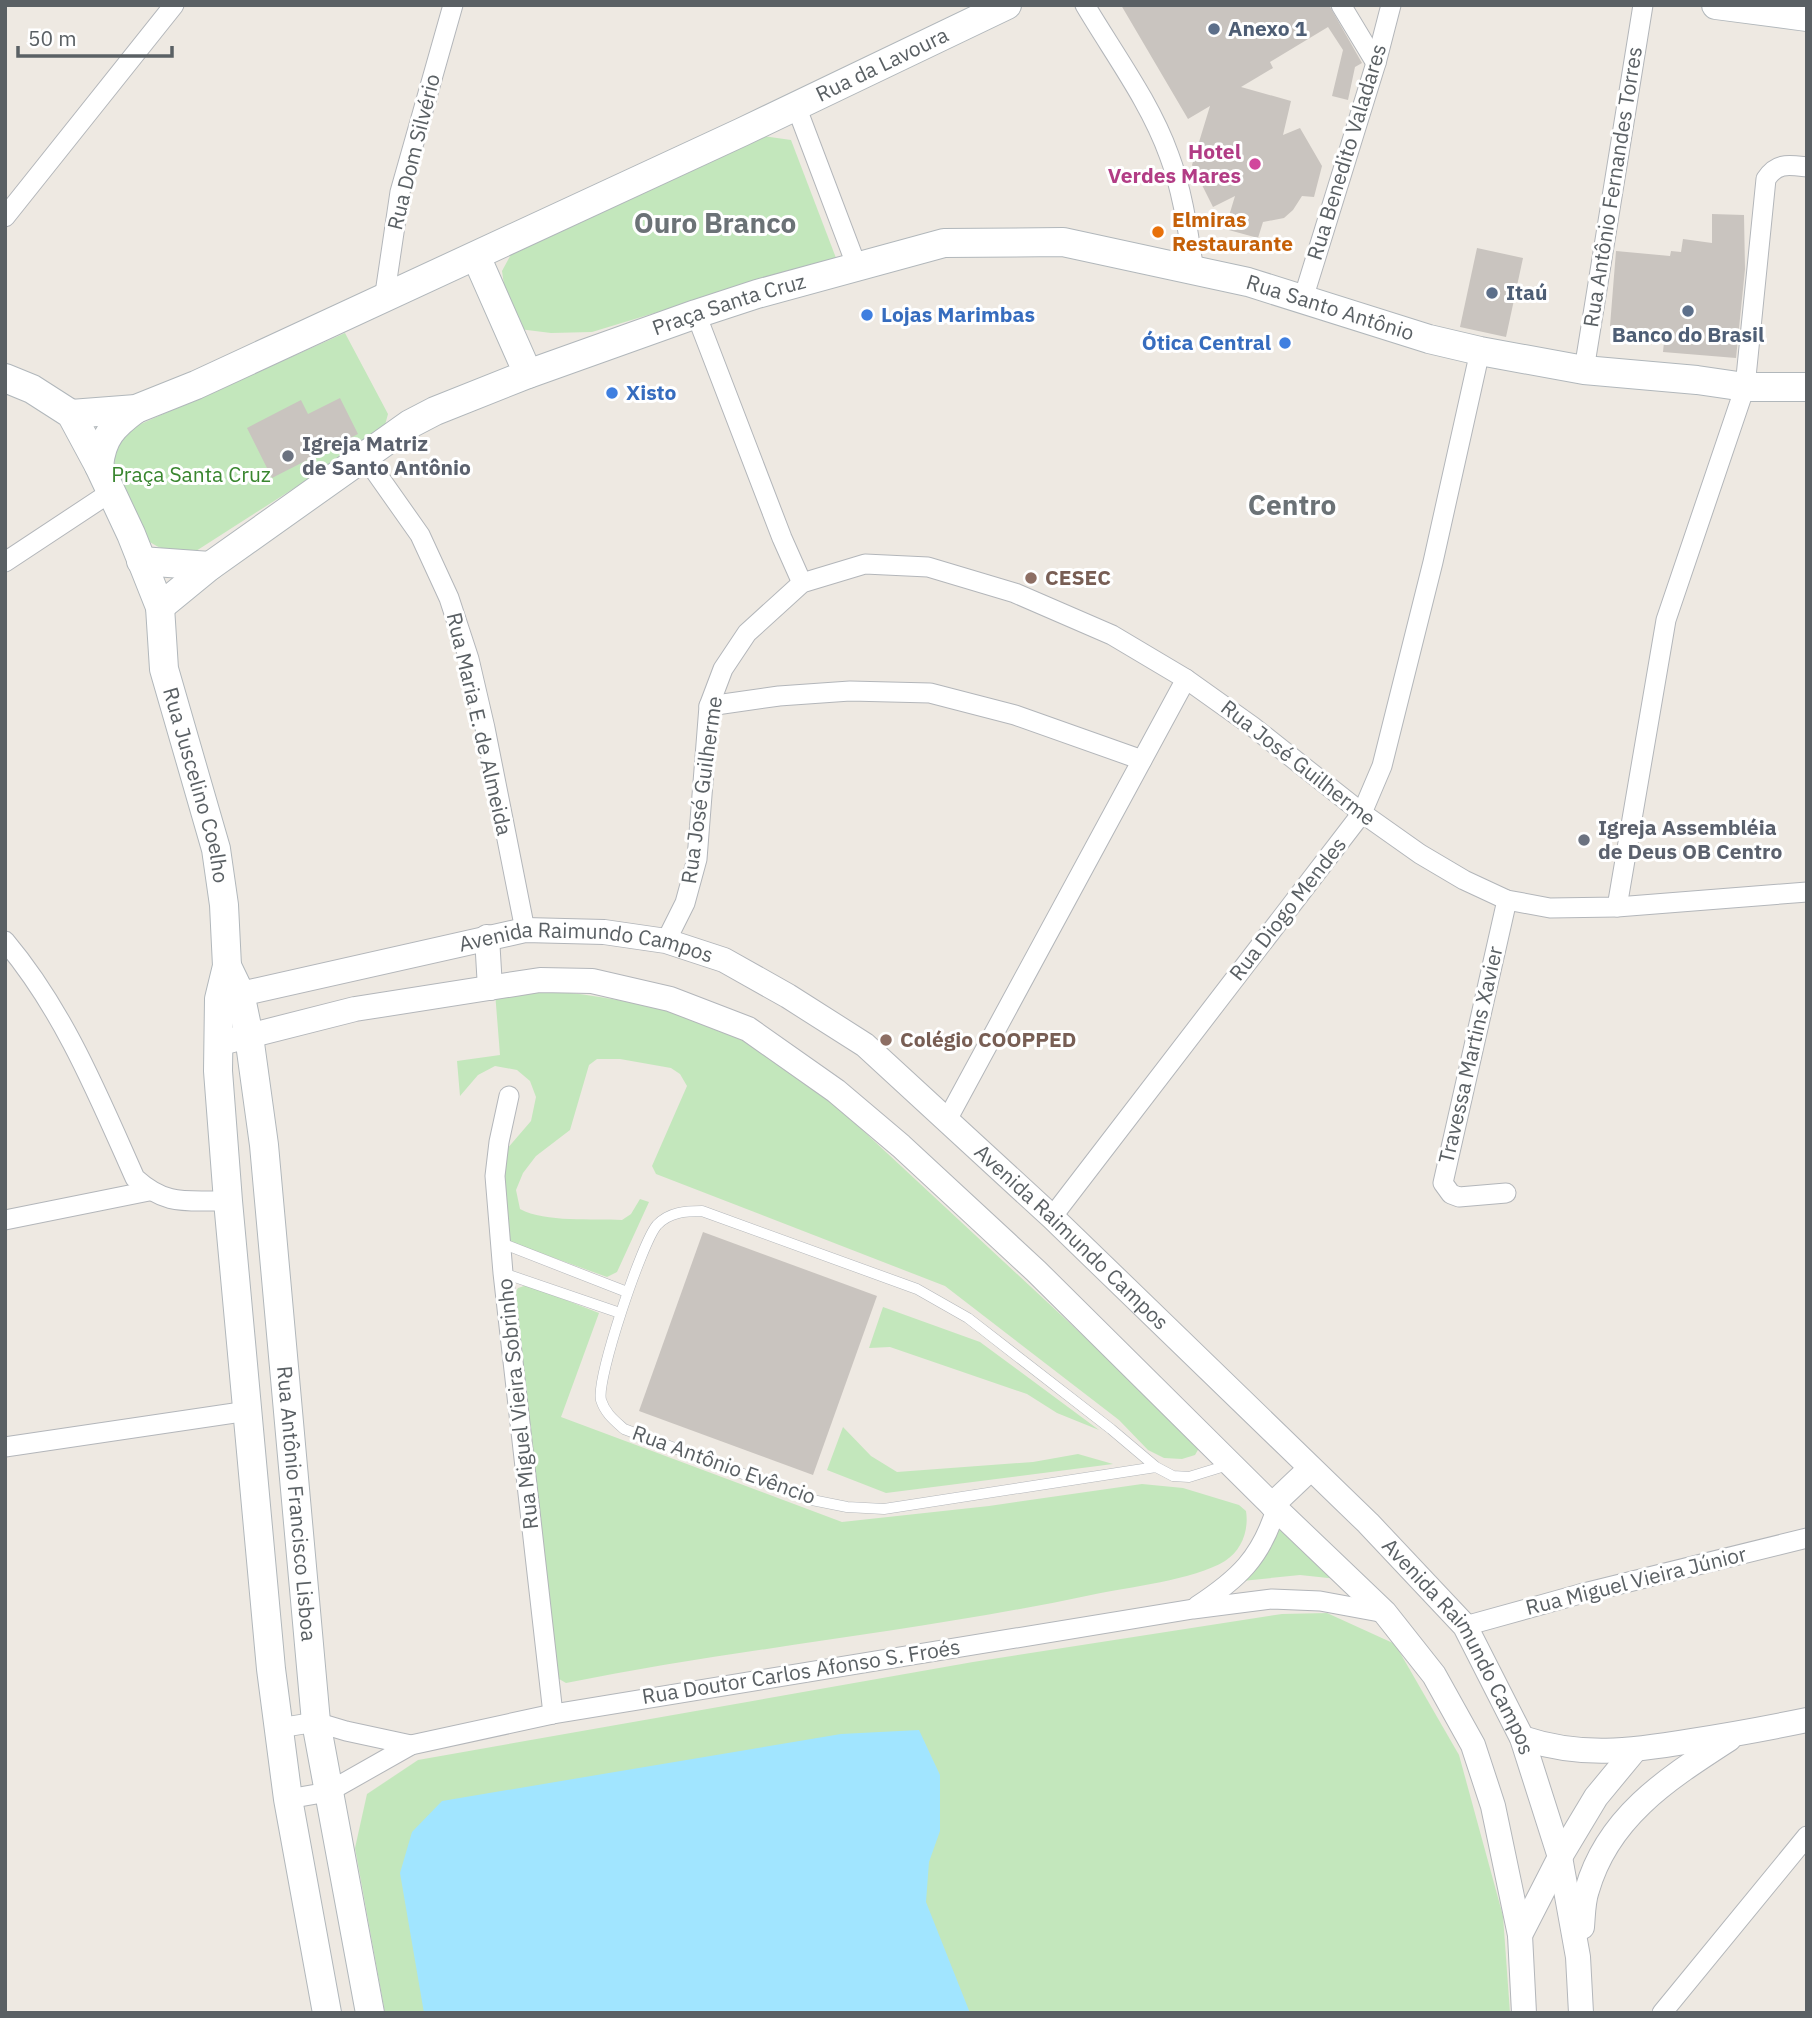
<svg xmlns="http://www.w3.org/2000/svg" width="1812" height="2018" viewBox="0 0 1812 2018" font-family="'IBM Plex Sans',sans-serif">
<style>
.green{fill:#c3e7bc}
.water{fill:#a1e5ff}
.building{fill:#c9c4bf}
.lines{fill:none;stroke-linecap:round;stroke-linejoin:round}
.service-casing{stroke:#b3b6ba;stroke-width:11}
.minor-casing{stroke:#b3b6ba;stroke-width:21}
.tertiary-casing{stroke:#b3b6ba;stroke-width:26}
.secondary-casing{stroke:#b1b7bb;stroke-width:30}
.service{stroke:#fff;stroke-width:10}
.minor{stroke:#fff;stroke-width:19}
.tertiary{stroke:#fff;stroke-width:24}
.secondary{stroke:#fff;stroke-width:28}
.service-dot{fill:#5c6f8a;stroke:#fff;stroke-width:2.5}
.hotel-dot{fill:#d1479c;stroke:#fff;stroke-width:2.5}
.food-dot{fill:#e8710a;stroke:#fff;stroke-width:2.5}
.shop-dot{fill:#3f7fe0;stroke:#fff;stroke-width:2.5}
.worship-dot{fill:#6b7280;stroke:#fff;stroke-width:2.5}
.education-dot{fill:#8d6e63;stroke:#fff;stroke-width:2.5}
.labels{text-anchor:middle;stroke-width:6;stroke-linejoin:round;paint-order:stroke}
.service-label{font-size:21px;font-weight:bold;fill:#4e5e75;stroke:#fff;text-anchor:start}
.street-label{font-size:21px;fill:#5a6064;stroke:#fff}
.hotel-label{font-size:21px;font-weight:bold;fill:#b23c85;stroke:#fff;text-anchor:end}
.food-label{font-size:21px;font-weight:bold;fill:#c56008;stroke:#fff;text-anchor:start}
.shop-label{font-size:21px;font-weight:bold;fill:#366cbe;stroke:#fff;text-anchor:start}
.worship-label{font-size:21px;font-weight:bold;fill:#5b616d;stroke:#fff;text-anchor:start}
.park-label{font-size:21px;fill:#39862f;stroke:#fff}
.education-label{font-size:21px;font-weight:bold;fill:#785e54;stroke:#fff;text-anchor:start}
.district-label{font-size:28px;font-weight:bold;fill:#6b7276;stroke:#fff}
</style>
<rect width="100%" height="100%" fill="#eee9e2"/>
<g class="green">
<path d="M763,136l28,4 45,118 -244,74 -41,1 -32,-4 -13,-30 -4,-28 12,-22z"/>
<path d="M345,333l43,81 -6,22 -22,10 -164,105c-21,3 -30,1 -48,-10l-42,-86 28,-28z"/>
<path d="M547,990c77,9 159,22 226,67 19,13 37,28 56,42l363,338 7,11 -4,7 -13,4 -18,-1 -16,-8 -29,-30 -174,-134 -289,-112 -4,-8 35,-80 -7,-12 -9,-6 -51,-9h-23l-8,6 -19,65 -34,26 -13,17 -7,17 4,19c26,14 72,9 102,11l9,-6 9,-15 9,3 -32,70 -10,5 -97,-35 -4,-12 -6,-73 31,-36 5,-24 -6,-16 -13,-11 -22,-4 -17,9 -18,21 -3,-35 43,-6 -5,-63z"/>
<path d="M527,1285l72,28 -38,104 281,105 147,-16 153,-22 41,4 56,17 7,6c3,19 -4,39 -21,50 -31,19 -97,26 -134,34 -174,37 -351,53 -525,88l-12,-7 -42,-378 6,-10z"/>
<path d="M883,1307l97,35 119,88 -42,-17 -30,-19 -137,-47 -21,1z"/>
<path d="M843,1427l28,29 26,16 136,-10 45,-8 35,10 -227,29 -59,-23z"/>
<path d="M1276,1516l71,64 -47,-5 -58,6z"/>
<path d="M1327,1613l68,31 64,111 44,161 7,97h-1125l-30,-165 12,-54 51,-34 555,-98 309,-48z"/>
</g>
<path class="water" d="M919,1730l21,45v56l-11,31 -3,40 44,111h-546l-24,-140 12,-41 30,-31 399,-67z"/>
<g class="building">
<path d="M1121,5h208l33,58 -7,4 -7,33 -16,-4 11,-46 -15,-23 -58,35 3,6 -32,19 50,14 -8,34 17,-7 22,38 -8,31 -12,-1 -9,14 -9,8 -21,4 -5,16 -33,-9 10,-33 -22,11 -21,-42 18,-59 -22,13z"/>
<path d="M1712,214l32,1 1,54 -9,89 -73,-6 2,-20 -55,-6 6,-75 54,5 1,-5 10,1 2,-13 29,4z"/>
<path d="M1477,248l46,10 -17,79 -46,-10z"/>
<path d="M340,398l18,36 -86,44 -25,-50 54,-28 7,14z"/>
<path d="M703,1232l174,64 -64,179 -174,-64z"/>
</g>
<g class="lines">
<g class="service-casing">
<g id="service">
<path d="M501,1243l126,49"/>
<path d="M503,1273l117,40"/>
<path d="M1156,1467l-272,42 -37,-2 -35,-7 -188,-71c-10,-9 -19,-16 -23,-29 -5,-21 41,-158 56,-175 12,-13 29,-14 45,-14l215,78 51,29 143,111 45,38 17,9 16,1 39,-12"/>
</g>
</g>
<g class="minor-casing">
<g id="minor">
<path d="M1085,5c29,49 65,97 84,150 14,37 19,77 25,116"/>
<path d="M1341,5l35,58"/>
<path d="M796,106l61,161"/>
<path d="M5,217l169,-212"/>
<path d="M1303,299l73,-236 15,-58"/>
<path d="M384,300l16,-108 53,-187"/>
<path d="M696,314l86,224 20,45"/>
<path d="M1584,370l59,-365"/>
<path d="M365,457l55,78 29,63 20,61 16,69 40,202"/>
<path d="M5,562l106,-70"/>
<path d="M709,706l70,-10 71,-5 80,2 85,22 127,45"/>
<path d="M1617,907l49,-287 79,-233 21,-208c11,-17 23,-14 41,-12"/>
<path d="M5,941c59,70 93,154 130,237 32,29 52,22 93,23"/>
<path d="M666,941l19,-38 12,-44 12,-153 14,-37 24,-36 55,-50 63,-19 63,3 87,26 97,42 74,44 66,47 110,87 58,41 44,26 43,20 43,8 67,-1 190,-15"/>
<path d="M509,1096l-10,46 -4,34 8,97 50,441"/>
<path d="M947,1120l239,-441"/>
<path d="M1506,1193l-47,4 -8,-3 -8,-11 64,-283"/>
<path d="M1052,1217l310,-404 20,-47 51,-204 47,-211"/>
<path d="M5,1220l144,-29"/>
<path d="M5,1447l243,-36"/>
<path d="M1197,1606c41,-27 64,-48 79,-97"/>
<path d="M1465,1626l115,-32 227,-56"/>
<path d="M279,1728l37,-6 30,9 65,14"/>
<path d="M288,1799l40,-7 83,-47 142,-31 640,-105 79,-10 48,2 65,12"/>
<path d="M1662,2013l145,-177"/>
</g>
</g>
<g class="tertiary-casing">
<g id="tertiary">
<path d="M487,937l3,51"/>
<path id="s1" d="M223,998l302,-68 79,2 62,9 58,19 64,36 77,49 187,172 316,306 97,103 57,112 38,119 18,100 3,56"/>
<path d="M217,1044l138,-35 185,-29 52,1 78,18 78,30 88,62 65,55 135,125 236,234 113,108 49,62 39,70 20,61 27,129 4,78"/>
<path d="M1272,1505l38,-36"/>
<path d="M1522,1738c60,20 109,13 169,3 39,-6 77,-13 116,-21"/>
<path d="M1582,1927c1,-12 1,-26 5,-37 21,-74 82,-112 142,-151"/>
<path d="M1520,1935l40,-78 36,-60 38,-46"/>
</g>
</g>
<g class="secondary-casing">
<g id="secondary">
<path d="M1716,5l91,12"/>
<path d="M476,256l52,118"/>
<path id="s2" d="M5,378l27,11 39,25 28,52 32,68 29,73 4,62 52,180 8,56 3,61 -8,33 -1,72 10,130 43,468 17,130 39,214"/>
<path id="s3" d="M71,414l65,-5 60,-24 546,-253 265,-127"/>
<path d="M99,466c3,-29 14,-40 37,-57"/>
<path d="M141,561l69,5"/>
<path id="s4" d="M160,607l50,-41 200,-142 25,-13 93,-37 168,-60 61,-20 187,-51 119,-1 185,40 181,57 51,12 104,19 113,10 48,7h62"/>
<path id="s5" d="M227,966l13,27 9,43 15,109 52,577 54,291"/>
</g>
</g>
<use href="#service" class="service"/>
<use href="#minor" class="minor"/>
<use href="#tertiary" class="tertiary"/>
<use href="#secondary" class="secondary"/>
</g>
<g class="service-dot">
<circle cx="1214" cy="29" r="7"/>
<circle cx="1492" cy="293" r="7"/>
<circle cx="1688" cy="311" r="7"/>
</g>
<circle class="hotel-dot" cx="1255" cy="164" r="7"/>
<circle class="food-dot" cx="1158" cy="232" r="7"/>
<g class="shop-dot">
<circle cx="867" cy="315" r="7"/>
<circle cx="1285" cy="343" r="7"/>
<circle cx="612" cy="393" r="7"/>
</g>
<g class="worship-dot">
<circle cx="288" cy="456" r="7"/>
<circle cx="1584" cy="840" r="7"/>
</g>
<g class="education-dot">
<circle cx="1031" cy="578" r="7"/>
<circle cx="886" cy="1040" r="7"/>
</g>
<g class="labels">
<g class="service-label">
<text x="1228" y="36">Anexo 1</text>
<text x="1506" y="300">Itaú</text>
<text x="1688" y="342" text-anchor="middle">Banco do Brasil</text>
</g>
<g class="street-label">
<text dy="7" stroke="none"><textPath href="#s3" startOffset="887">Rua da Lavoura</textPath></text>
<text transform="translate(414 152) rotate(-76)" y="7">Rua Dom Silvério</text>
<text transform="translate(1347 152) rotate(-73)" y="7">Rua Benedito Valadares</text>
<text transform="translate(1613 187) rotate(-81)" y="7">Rua Antônio Fernandes Torres</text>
<text dy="7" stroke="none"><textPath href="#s4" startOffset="651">Praça Santa Cruz</textPath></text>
<text dy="7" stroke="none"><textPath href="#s4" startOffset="1269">Rua Santo Antônio</textPath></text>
<text transform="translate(479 724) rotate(77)" y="7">Rua Maria E. de Almeida</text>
<text transform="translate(1298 763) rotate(38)" y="7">Rua José Guilherme</text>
<text dy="7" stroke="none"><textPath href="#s2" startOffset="471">Rua Juscelino Coelho</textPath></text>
<text transform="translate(702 790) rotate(-82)" y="7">Rua José Guilherme</text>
<text transform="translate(1288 909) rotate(-52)" y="7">Rua Diogo Mendes</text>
<text dy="7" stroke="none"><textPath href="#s1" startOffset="371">Avenida Raimundo Campos</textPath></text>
<text transform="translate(1471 1055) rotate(-77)" y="7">Travessa Martins Xavier</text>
<text dy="7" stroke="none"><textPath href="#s1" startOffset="959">Avenida Raimundo Campos</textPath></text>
<text transform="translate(518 1404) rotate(-96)" y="7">Rua Miguel Vieira Sobrinho</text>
<text transform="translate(724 1465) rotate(20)" y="7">Rua Antônio Evêncio</text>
<text dy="7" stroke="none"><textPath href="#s5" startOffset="544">Rua Antônio Francisco Lisboa</textPath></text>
<text transform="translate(1636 1581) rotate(-14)" y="7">Rua Miguel Vieira Júnior</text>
<text dy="7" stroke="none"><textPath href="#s1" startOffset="1526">Avenida Raimundo Campos</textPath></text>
<text transform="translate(801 1672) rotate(-9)" y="7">Rua Doutor Carlos Afonso S. Froés</text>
</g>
<g class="hotel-label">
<text x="1241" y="159">Hotel<tspan x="1241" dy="24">Verdes Mares</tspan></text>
</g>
<g class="food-label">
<text x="1172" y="227">Elmiras<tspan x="1172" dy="24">Restaurante</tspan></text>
</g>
<g class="shop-label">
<text x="881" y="322">Lojas Marimbas</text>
<text x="1271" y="350" text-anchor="end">Ótica Central</text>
<text x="626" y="400">Xisto</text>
</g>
<g class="worship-label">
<text x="302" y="451">Igreja Matriz<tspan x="302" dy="24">de Santo Antônio</tspan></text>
<text x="1598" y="835">Igreja Assembléia<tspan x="1598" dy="24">de Deus OB Centro</tspan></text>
</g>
<g class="park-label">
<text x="191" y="482">Praça Santa Cruz</text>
</g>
<g class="education-label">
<text x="1045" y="585">CESEC</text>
<text x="900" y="1047">Colégio COOPPED</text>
</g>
<g class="district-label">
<text x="715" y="233">Ouro Branco</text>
<text x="1292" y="515">Centro</text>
</g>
</g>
<rect width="1812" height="2018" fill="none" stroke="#5a6064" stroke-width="14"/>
<path d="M18 46v10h154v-10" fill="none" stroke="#5a6064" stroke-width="3.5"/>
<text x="28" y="46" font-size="21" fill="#5a6064" stroke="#ffffff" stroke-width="5" paint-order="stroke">50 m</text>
</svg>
